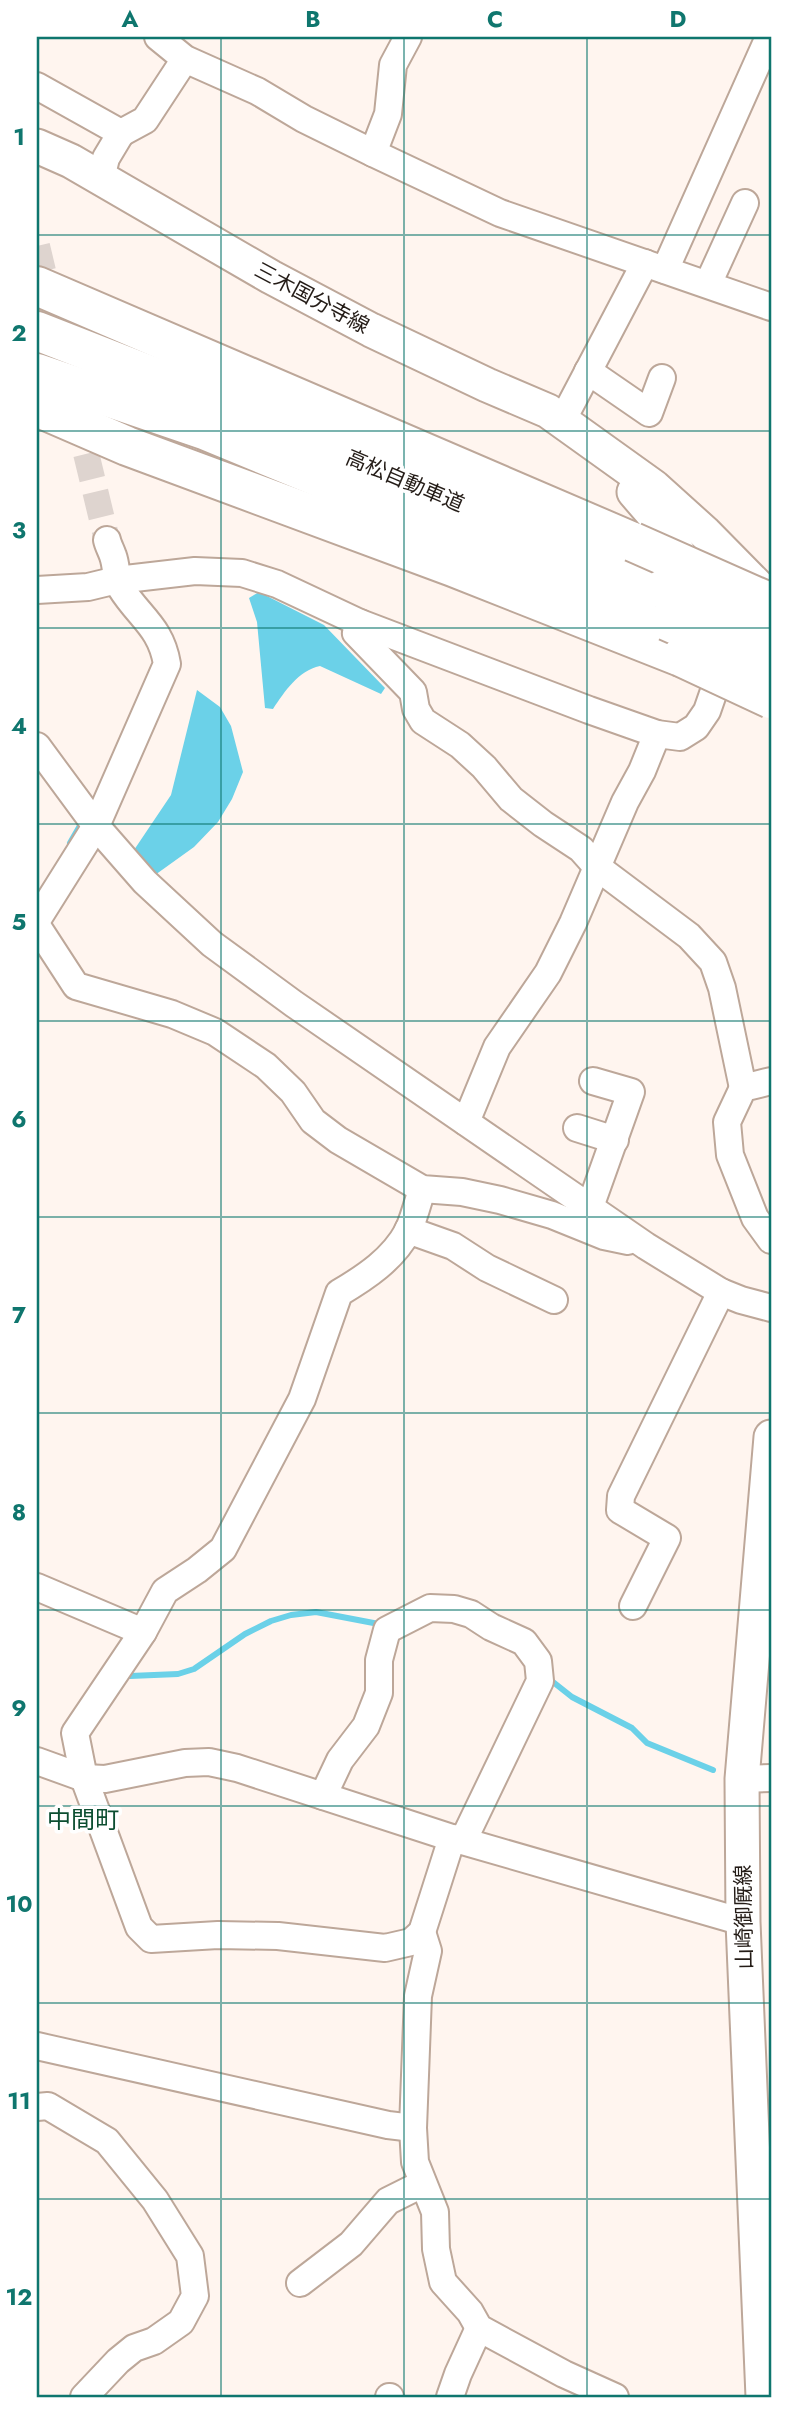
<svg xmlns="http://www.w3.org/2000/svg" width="808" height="2434" viewBox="0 0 808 2434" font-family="Jost,'Noto Sans JP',sans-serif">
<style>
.water{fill:#6bd1e8}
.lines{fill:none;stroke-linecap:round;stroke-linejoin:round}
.stream{stroke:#6bd1e8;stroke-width:6}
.minor-tunnel{stroke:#ded4cf;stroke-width:26;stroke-dasharray:26 13;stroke-linecap:butt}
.minor-casing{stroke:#bda799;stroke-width:30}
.major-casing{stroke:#bda799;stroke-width:37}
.highway-casing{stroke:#bda799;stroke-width:42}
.minor{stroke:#fff;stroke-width:26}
.major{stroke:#fff;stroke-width:33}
.highway{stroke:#fff;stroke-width:38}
.highway-bridge-casing{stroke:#bda799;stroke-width:42;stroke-linecap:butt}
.highway-bridge{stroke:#fff;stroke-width:38}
.grid{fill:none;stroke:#0f766e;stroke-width:2;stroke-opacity:0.55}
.labels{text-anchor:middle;stroke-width:7;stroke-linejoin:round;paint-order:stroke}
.street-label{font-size:21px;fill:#241c17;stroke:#fff}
.quarter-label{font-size:24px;fill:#0c4e31;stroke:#fff}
.neatline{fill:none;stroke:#0f766e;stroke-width:2.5}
.grid-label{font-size:23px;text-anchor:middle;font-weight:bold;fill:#0f766e}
</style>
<rect width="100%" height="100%" fill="#fff5ef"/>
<g class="water">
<path d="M259,592l65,33 61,63 -4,6 -61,-28c-22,5 -35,25 -47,43l-8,-1 -8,-86 -8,-24z"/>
<path d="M197,690l23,17 11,19 12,46 -11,27 -14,23 -24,25 -39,28 -21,-25 37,-55z"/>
</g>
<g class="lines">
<g class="stream">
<path d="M70,843l11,-19"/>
<path d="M130,1676l48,-2 16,-5 51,-35 26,-13 20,-6 25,-3 68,13"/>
<path d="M548,1678l24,19 60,31 15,15 66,27"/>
</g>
<g class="minor-tunnel">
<path d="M37,246l25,105"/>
<path d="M77,416l30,124"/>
</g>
<g class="minor-casing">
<g id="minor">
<path d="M158,37l27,22 72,32 47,28 69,34 127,60 271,94"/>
<path d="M37,86l84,47 24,-13 40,-61"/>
<path d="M373,153l15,-39 5,-49 15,-28"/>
<path d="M101,178l5,-20 15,-25"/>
<path d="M665,270l104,-233"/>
<path d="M708,284l37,-81"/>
<path d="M588,371l61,42 13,-35"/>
<path d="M562,421l83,-158"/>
<path d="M37,590l51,-3 29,-7 78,-9 47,2 35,11 83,39 229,87 68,24 23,3 16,-10 11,-16 17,-49"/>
<path d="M360,623l-4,10 57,59 3,17 7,12 37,24 24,22 27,32 32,25 38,25 16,18 92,69 24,26 9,26 21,100"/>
<path d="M37,746l59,80 49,56 67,62 82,60 352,242 75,46 20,8 30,8"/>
<path d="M37,920l59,-94 71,-162c-6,-37 -28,-47 -46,-76 -6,-10 -4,-21 -8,-32 -2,-6 -5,-11 -6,-16"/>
<path d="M37,926l39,60 96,28 43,18 51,34 27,26 20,29 25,19 84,49 40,3 38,8 52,15 52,21 24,5"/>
<path d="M771,1081l-28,7 -16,34 3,33 25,63 16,22"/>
<path d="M466,1122l31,-75 51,-74 25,-50 52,-121 17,-31 15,-37"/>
<path d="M577,1128l38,12"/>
<path d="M422,1189c-4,13 -8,29 -14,42 -15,28 -42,46 -69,62l-37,106 -79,150 -26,21 -32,21 -22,41 -68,101 9,45 55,149 12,12 67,-4 60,1 107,12 26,-6 11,-10 30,-94"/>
<path d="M590,1207l41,-115 -38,-11"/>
<path d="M408,1230l45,16 34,22 67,32"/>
<path d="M37,1587l106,45"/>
<path d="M633,1606l34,-68 -47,-28 1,-14 100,-204"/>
<path d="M37,1761l47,17 21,1 80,-16 24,-1 28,6 215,70 291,84"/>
<path d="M742,1779l29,-1"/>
<path d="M323,1796l17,-36 26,-34 13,-33v-33l8,-30 43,-22 24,1 17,5 20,13 33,15 14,19 2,20 -77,160"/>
<path d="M422,1932l6,19 -10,45 -5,132 2,34 20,50 1,37 7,33 27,30 9,16 85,46 51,23"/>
<path d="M37,2046l351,79 25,3"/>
<path d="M37,2107l11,-1 59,35 48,59 35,56 5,40 -14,26 -27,19 -20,7 -16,13 -34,36"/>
<path d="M300,2283l51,-39 37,-43 34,-17"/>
<path d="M389,2397h1"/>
<path d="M450,2397l8,-23 21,-46"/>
</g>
</g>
<g class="major-casing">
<g id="major">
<path d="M37,146l34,15 200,116 100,53 116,55 61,26 106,76 51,46 65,66"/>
<path d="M634,492l25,29 32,53"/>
<path d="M763,2397l-20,-475 -1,-143 29,-342"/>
</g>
</g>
<g class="highway-casing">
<g id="highway">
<path d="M37,286l596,256"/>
<path d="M37,331l184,72 442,186"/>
<path d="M37,373l167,57 463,191"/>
<path d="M37,407l90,39 326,121 228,90"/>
</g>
</g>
<use href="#minor" class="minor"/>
<use href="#major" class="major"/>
<use href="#highway" class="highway"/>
<g class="highway-bridge-casing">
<g id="highway-bridge">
<path d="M633,542l138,61"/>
<path d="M663,589l108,46"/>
<path d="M667,621l104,46"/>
<path d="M681,657l90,42"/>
</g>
</g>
<use href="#highway-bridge" class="highway-bridge"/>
</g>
<path class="grid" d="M221,37v2360M404,37v2360M587,37v2360M37,235h734M37,431h734M37,628h734M37,824h734M37,1021h734M37,1217h734M37,1413h734M37,1610h734M37,1806h734M37,2003h734M37,2199h734"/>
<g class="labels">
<g class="street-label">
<text transform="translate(312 298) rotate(28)" y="7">三木国分寺線</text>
<text transform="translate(405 481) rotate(23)" y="7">高松自動車道</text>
<text transform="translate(744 1917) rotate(-91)" y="7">山崎御厩線</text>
</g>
<g class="quarter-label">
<text x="83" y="1828">中間町</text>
</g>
</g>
<rect width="808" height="2434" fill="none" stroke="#ffffff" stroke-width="77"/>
<rect x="38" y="38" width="732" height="2358" class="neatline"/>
<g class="grid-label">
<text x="130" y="27">A</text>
<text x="313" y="27">B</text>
<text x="495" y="27">C</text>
<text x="678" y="27">D</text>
<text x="19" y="145">1</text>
<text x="19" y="341">2</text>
<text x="19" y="538">3</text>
<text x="19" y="734">4</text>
<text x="19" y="930">5</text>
<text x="19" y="1127">6</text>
<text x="19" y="1323">7</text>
<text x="19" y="1520">8</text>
<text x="19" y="1716">9</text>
<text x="19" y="1912">10</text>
<text x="19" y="2109">11</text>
<text x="19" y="2305">12</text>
</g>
</svg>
